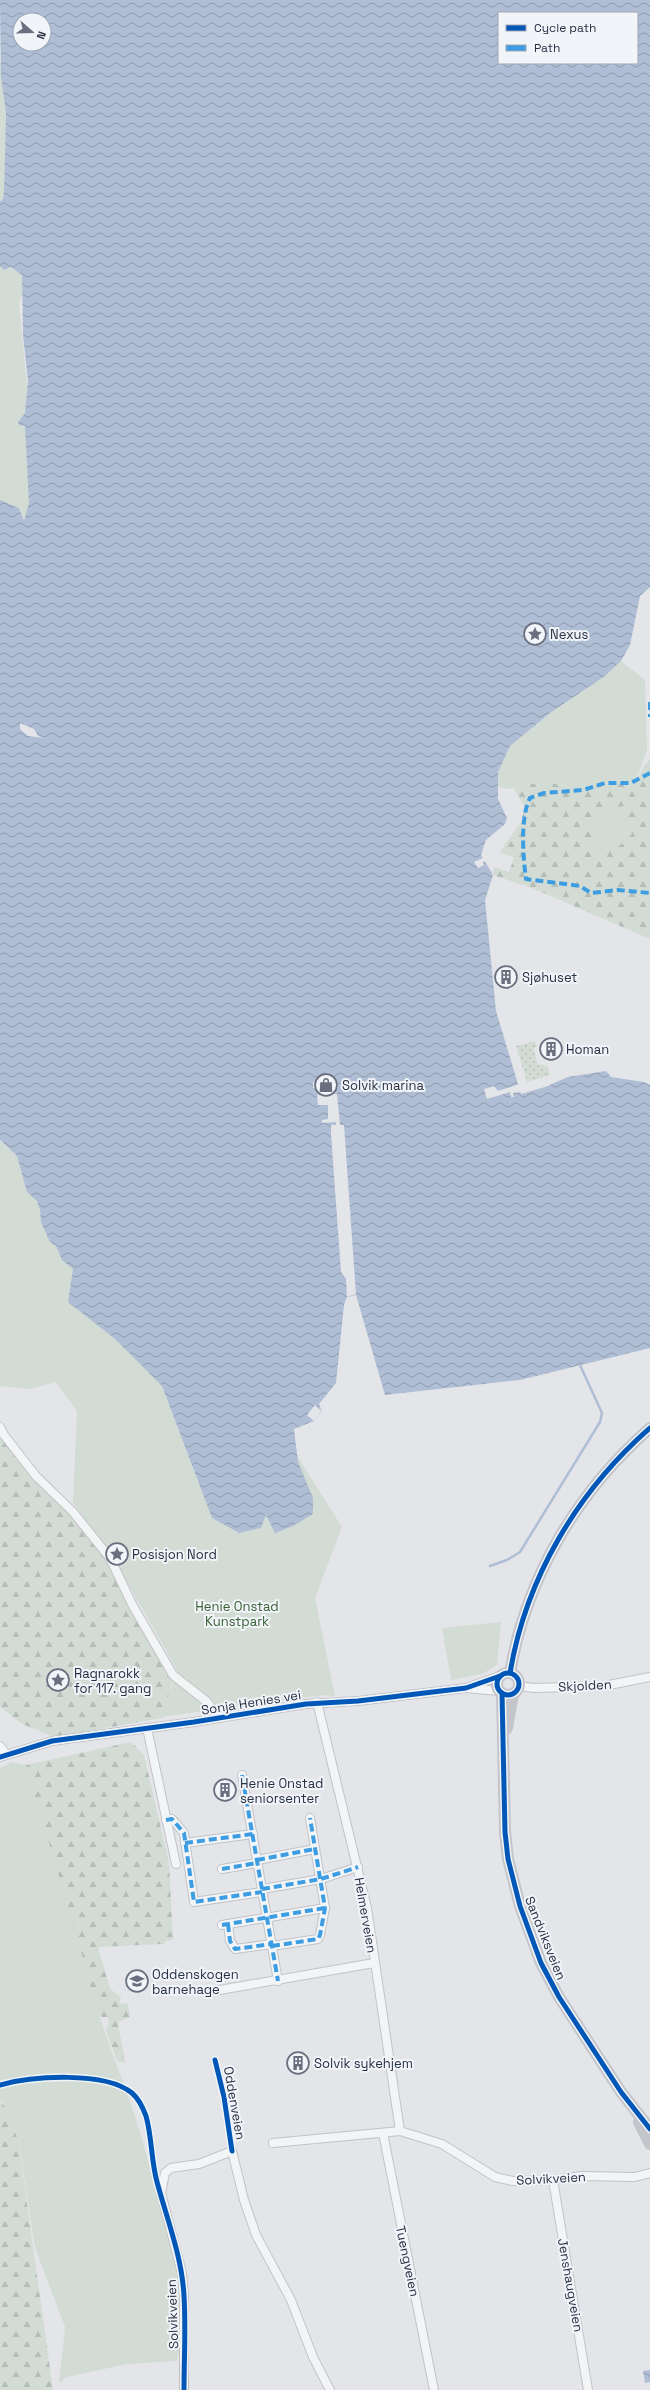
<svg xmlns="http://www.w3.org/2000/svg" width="650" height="2390" viewBox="0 0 650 2390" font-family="'Space Grotesk',sans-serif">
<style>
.grass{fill:url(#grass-dots)}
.forest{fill:url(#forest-firs)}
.park{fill:#d2dcd4}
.water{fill:url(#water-waves);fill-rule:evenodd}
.pier{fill:#e3e5e9}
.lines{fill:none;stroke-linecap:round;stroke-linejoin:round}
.stream{stroke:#b0bed5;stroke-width:2.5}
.street-casing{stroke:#c1c3c7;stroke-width:10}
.street{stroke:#f3f4f6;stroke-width:8}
.secondary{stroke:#c4c5ca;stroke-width:12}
.quiet{stroke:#3d9de3;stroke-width:4;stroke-dasharray:8 4;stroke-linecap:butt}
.cycleway-casing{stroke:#f1f4f8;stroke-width:8}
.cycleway{stroke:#0057b8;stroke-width:5}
.labels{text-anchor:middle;stroke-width:4;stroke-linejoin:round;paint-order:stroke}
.poi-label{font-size:13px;fill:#283044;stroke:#f1f4f8;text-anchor:start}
.park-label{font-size:13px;fill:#396135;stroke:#f1f4f8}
.street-label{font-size:13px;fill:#283044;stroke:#f1f4f8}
</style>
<defs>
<pattern id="grass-dots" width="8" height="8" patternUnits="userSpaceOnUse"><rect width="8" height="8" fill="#d2dcd4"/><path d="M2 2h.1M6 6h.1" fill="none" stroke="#b4bdb7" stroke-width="1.8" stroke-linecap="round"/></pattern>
<pattern id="forest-firs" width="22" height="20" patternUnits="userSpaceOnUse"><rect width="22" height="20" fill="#d2dcd4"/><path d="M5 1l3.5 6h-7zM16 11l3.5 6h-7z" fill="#b4bdb7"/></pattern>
<pattern id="water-waves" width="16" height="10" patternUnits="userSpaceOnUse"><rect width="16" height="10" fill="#b0bed5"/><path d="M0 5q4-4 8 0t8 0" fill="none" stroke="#8f9bae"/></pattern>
</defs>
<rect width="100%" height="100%" fill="#e3e5e9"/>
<path class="grass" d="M535,1041l2,6 -4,1 5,17 6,-1 1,3 3,-1 2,9 -23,7 -11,-36z"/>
<g class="forest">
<path d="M650,758v181l-118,-51 -39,-13 1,-8 15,5 5,-14 -14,-6 22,-32 2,-14 -11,-19 29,-5 36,5 58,-7z"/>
<path d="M0,1434l58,69 45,45 70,131 -11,39 -107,19 -33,-13 -22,-17z"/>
<path d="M131,1742l13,13 25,108 4,76 -7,2 -3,3 -65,3 12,42 11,8 -2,7 9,-1 2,14 -12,5 7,41 -8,-2 -11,-31 3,-7 -1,-6h-6l-14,-13 -62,-239z"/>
<path d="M0,2103h3l15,36 35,251h-53z"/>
</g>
<g class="park">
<path d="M0,61l2,5 5,48 -3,83 -4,9z"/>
<path d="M0,265l8,4 8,-3c10,10 9,25 3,37l10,104 -8,18 8,5v89l-6,3 -2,-12 -21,-7z"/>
<path d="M621,661l24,19 2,70 -11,30 -58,7 -36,-5 -35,7 -9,-2v-15l12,-26 40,-33 55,-37z"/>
<path d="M624,806l8,28 -14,13 -24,4 2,-41z"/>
<path d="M0,1141l17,15 10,35 10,10 3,9 1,12 15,24 6,14 12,9 -6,33 47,37 47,47 50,132 27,15 22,-5 5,-13 7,11 25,-64 -2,-8 46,73 -27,71 20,98 -13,-1 -161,22 16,-47 -68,-120 -36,-47 4,-92 -21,-29 -26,7 -30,-3z"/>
<path d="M501,1622l-4,43 -15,9 -31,6 -9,-52z"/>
<path d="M12,1762l14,3 56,190c12,53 33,104 51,155 10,30 17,60 26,90 15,51 30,107 18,161l-50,3 -60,13 -8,6 6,-56 -30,-79 -17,-109 -15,-36 -3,-2v-333z"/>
</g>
<g class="water">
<path d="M0,0h650v587l-10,9 -10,49 -9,16 -16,15 -55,37 -40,33 -12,26v27l9,19 -2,6 -19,16 -5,15 12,20 -8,25 11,111 25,83 24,-7 23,-10 38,-6 5,6 33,5 6,3v263l-130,32 -135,15 -29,-100 -9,2 -3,8 -8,78 -17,21 3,8 -8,9 -20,8 4,33 15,36v16l-20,12 -18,7 -9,-18 -5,13 -22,5 -27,-15 -50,-132 -47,-47 -47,-37 5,-33 -11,-9 -6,-14 -6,-4 -9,-20 -1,-12 -3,-9 -10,-9 -10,-36 -17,-16v-640l19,8 5,13 5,-18 -4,-77 -6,-1 -1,-3 7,-9 3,-32 -5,-46 -1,-60 -11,-8 -7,3 -4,-4v-64l3,-3 1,-7 2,-79 -5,-36zM499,13h138v50h-138zM20,20h24v24h-24zM20,723l14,6 4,7 7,2 -17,-2 -8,-7z"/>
<path d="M650,2370v12l-5,1 -2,-12z"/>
</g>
<g class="pier">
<path d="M485,857l2,3 -4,2 1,3 -6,3 -4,-6z"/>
<path d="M313,1082h25v6h-8l-1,6h8l3,31h4l12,169 -9,3 -1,-18 -5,-7 -10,-138v-9h5v-3l-14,1v-3l6,-1v-14h-10l-1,-10 10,-1v-6h-14z"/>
<path d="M519,1084l2,8 -8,1 1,4h-3l-1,-5 -23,7 -3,-10 10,-3 4,5z"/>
<path d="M315,1405l7,7 -8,9 -7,-6z"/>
</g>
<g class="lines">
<path class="stream" d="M490,1566l17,-6 13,-8 80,-130 2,-9 -22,-48"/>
<g class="street-casing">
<g id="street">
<path d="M0,1427l4,8 32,41 37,36 37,46 23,48 40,69 33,26 14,16"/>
<path d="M519,1686l15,2 70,-2 46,-9"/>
<path d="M466,1688l33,3"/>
<path d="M317,1702l50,206 33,223"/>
<path d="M147,1728l29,136"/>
<path d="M0,1746l6,8"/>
<path d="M0,1757l52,-16 142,-19 112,-18 52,-3 108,-13 34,-12"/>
<path d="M242,1775l36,206"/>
<path d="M166,1820l6,-1 12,14 10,69 68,-10"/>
<path d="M185,1843l68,-9"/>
<path d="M257,1860l58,-11"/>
<path d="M222,1869l35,-6"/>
<path d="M262,1889l59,-10 37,-12"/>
<path d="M228,1924l2,17 5,8 37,-5"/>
<path d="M222,1925l103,-17"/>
<path d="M272,1946l46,-7 2,-4 5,-27 -15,-90"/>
<path d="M214,1991l160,-28"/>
<path d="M383,2133l51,257"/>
<path d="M273,2143l127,-12 42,13 53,33 18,4 40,-1 29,-4 53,1 15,-4"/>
<path d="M553,2180l35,210"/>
<path d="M184,2390v-93l-2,-24 -21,-80 4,-20 6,-5 28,-4 33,-13 12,49 12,35 35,65 22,57 17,33"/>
</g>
</g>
<use href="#street" class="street"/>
<g class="secondary">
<circle cx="508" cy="1684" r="11"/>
<path d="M510,1673c16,-96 68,-182 140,-245"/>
<path d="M502,1693l3,139 3,27 12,47 21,57 18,34 62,95 29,37"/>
<path d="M507,1728l6,-34"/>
<path d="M639,2122l11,22"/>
</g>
<g class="quiet">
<path d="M650,702v15"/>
<path d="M650,773l-19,10h-26l-22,7 -39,3 -14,5c-10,19 -7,59 -4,81l54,7 11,7 27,-3 32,3"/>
<path d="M242,1775l36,206"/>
<path d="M166,1820l6,-1 12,14 10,69 68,-10"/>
<path d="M185,1843l68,-9"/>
<path d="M257,1860l58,-11"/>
<path d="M222,1869l35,-6"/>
<path d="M262,1889l59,-10 37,-12"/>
<path d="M228,1924l2,17 5,8 37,-5"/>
<path d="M222,1925l103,-17"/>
<path d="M272,1946l46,-7 2,-4 5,-27 -15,-90"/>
</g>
<g class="cycleway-casing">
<g id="cycleway">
<circle cx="508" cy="1684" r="11"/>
<path d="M510,1673c16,-96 68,-182 140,-245"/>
<path d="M502,1693l3,139 3,27 12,47 21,57 18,34 62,95 29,37"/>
<path d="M0,1757l52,-16 142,-19 112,-18 52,-3 108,-13 34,-12"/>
<path d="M215,2060l9,37 8,54"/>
<path d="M0,2085c32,-9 105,-14 132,8 7,6 11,15 14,23 6,21 5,44 11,66 10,37 25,75 27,114 2,31 0,63 0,94"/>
</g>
</g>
<use href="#cycleway" class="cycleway"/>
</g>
<defs>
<g id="sight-ring" transform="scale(1.15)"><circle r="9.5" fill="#f1f4f8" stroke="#696f7e" stroke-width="1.5"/><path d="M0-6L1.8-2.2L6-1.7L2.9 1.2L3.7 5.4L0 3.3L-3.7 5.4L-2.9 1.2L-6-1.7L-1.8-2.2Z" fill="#696f7e"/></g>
<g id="building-ring" transform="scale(1.15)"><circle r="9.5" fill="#f1f4f8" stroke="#696f7e" stroke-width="1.5"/><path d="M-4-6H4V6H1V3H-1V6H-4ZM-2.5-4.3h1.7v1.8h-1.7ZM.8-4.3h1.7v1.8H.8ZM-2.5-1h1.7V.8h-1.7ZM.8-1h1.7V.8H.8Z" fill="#696f7e"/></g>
<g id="shop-ring" transform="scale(1.15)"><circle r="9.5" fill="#f1f4f8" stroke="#696f7e" stroke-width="1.5"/><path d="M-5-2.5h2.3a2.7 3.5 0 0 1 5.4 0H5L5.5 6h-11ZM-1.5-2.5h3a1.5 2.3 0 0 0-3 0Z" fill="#696f7e"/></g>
<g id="school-ring" transform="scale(1.15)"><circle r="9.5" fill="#f1f4f8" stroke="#696f7e" stroke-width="1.5"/><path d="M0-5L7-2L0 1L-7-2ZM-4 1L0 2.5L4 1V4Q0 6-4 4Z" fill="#696f7e"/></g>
</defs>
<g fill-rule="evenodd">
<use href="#sight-ring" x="535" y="634"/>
<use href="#building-ring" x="506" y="977"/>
<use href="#building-ring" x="551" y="1049"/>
<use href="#shop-ring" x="326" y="1085"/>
<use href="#sight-ring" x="117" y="1554"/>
<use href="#sight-ring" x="58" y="1680"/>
<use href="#building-ring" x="225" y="1790"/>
<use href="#school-ring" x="137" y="1981"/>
<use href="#building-ring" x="298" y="2063"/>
</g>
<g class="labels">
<g class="poi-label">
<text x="550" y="639">Nexus</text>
<text x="522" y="982">Sjøhuset</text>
<text x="566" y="1054">Homan</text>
<text x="342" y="1090">Solvik marina</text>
<text x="132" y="1559">Posisjon Nord</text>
<text x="74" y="1678">Ragnarokk<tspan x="74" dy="15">for 117. gang</tspan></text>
<text x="240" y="1788">Henie Onstad<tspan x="240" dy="15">seniorsenter</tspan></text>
<text x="152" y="1979">Oddenskogen<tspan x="152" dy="15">barnehage</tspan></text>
<text x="314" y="2068">Solvik sykehjem</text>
</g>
<g class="park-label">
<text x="237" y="1611">Henie Onstad<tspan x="237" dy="15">Kunstpark</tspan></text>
</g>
<g class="street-label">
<text transform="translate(585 1685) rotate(-3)" y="5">Skjolden</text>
<text transform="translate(251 1702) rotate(-9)" y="5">Sonja Henies vei</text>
<text transform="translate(366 1915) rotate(80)" y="5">Helmerveien</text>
<text transform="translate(546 1938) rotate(68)" y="5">Sandviksveien</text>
<text transform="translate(235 2103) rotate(80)" y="5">Oddenveien</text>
<text transform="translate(551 2178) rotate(-3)" y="5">Solvikveien</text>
<text transform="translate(408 2261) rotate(78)" y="5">Tuengveien</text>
<text transform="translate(571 2285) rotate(80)" y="5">Jenshaugveien</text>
<text transform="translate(172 2314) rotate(-92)" y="5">Solvikveien</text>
</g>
</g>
<rect x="498" y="12" width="140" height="52" fill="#f1f4f8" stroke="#a1a6b0"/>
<rect x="506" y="25" width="20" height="6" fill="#0057b8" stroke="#a1a6b0"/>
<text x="534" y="32" font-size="12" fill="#283044">Cycle path</text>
<rect x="506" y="45" width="20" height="6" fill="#3d9de3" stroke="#a1a6b0"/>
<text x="534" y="52" font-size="12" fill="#283044">Path</text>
<g transform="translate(32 32) rotate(110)"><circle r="19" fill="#f1f4f8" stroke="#a1a6b0"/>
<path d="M0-3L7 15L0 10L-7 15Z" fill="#696f7e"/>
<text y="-6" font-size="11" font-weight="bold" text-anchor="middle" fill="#283044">N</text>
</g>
</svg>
